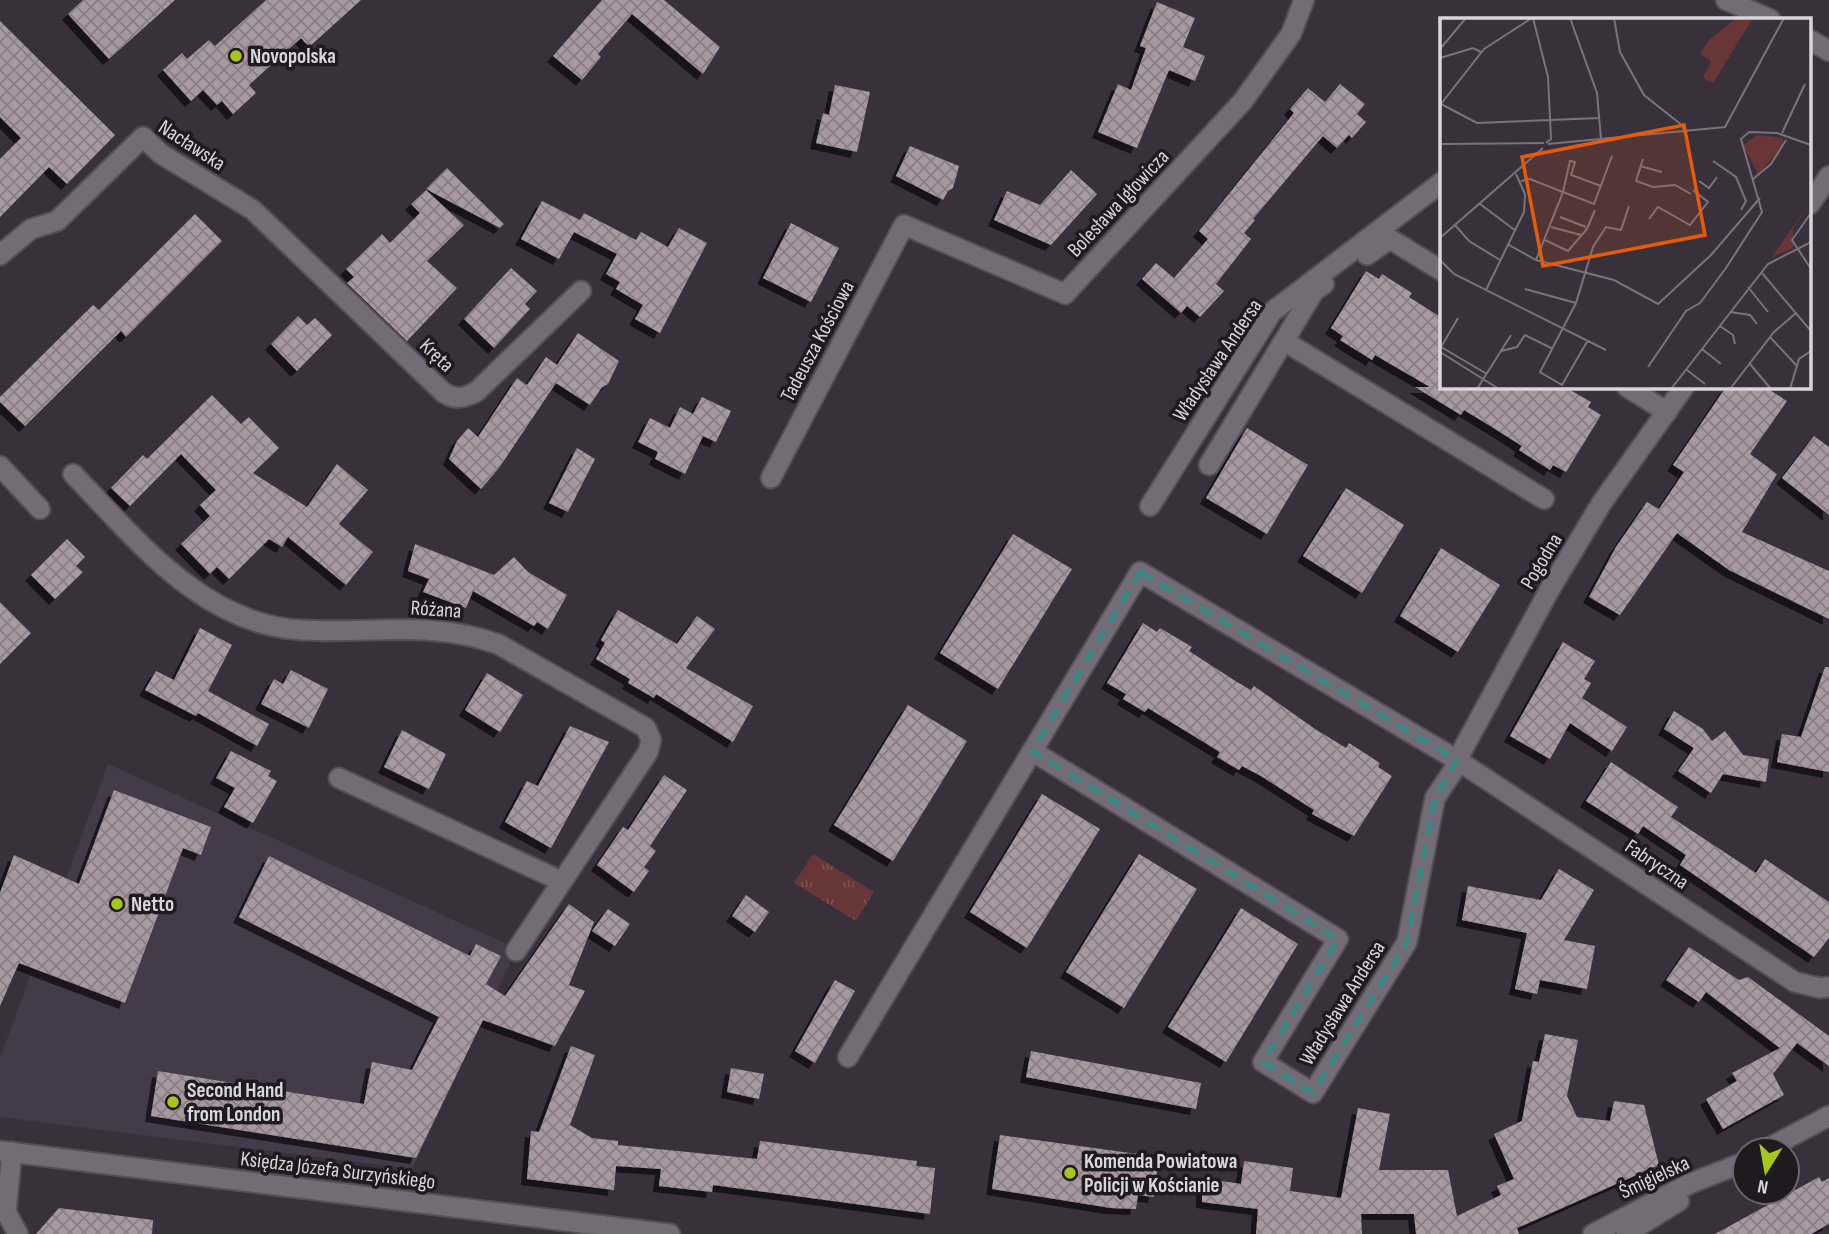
<svg xmlns="http://www.w3.org/2000/svg" width="1829" height="1234" viewBox="0 0 1829 1234" font-family="'Sofia Sans Condensed',sans-serif">
<style>
.built{fill:#453a4a}
.grass{fill:url(#grass-tufts)}
.building{fill:url(#building-cross-hatch);filter:url(#shadow)}
.lines{fill:none;stroke-linecap:round;stroke-linejoin:round}
.minor-casing{stroke:#534e57;stroke-width:23}
.tertiary-casing{stroke:#534e57;stroke-width:23}
.minor{stroke:#736c77;stroke-width:19}
.tertiary{stroke:#736c77;stroke-width:19}
.marked{fill:none;stroke:#378984;stroke-width:5;stroke-dasharray:14 9;stroke-linejoin:round}
.poi-dot{fill:#a8c71e;stroke:#1e1b1f;stroke-width:2.5}
.labels{text-anchor:middle;stroke-width:7;stroke-linejoin:round;paint-order:stroke}
.poi-label{font-size:21px;font-weight:bold;fill:#d9d5dc;stroke:#1e1b1f;text-anchor:start}
.street-label{font-size:21px;fill:#d9d5dc;stroke:#1e1b1f}
.inset-road{fill:none;stroke:#78737c;stroke-width:2}
.view{fill:#e8590c;fill-opacity:0.15;stroke:#e8590c;stroke-width:3.5}
.inset-edge{fill:none;stroke:#d9d5dc;stroke-width:3.5}
</style>
<defs>
<pattern id="grass-tufts" width="24" height="20" patternUnits="userSpaceOnUse" patternTransform="scale(1.75)"><rect width="24" height="20" fill="#683636"/><path d="M3 7l-1-3M5 7V3M7 7l1-3M15 17l-1-3M17 17v-4M19 17l1-3" fill="none" stroke="#7d5252"/></pattern>
<pattern id="building-cross-hatch" width="8" height="8" patternUnits="userSpaceOnUse" patternTransform="scale(1.75)"><rect width="8" height="8" fill="#a899a1"/><path d="M0 0l8 8M0 8l8-8" fill="none" stroke="#897e84"/></pattern>
<filter id="shadow"><feDropShadow dx="-6" dy="6" stdDeviation="0" flood-color="#0009"/></filter>
</defs>
<rect width="100%" height="100%" fill="#38313c"/>
<path class="built" d="M108,764l397,179 5,21 -98,205 -412,-52v-59z"/>
<path class="grass" d="M813,854l61,38 -18,29 -62,-38z"/>
<g class="building">
<path d="M83,0h92l-66,59 -41,-45z"/>
<path d="M266,0h95l-52,47 -8,-9 -52,47 7,8 -23,21 -11,-13 -5,4 -14,-15 -12,11 -28,-31 19,-17 5,6 22,-19 6,6z"/>
<path d="M602,0h62l56,47 -17,27 -71,-60 -34,40 3,3 -19,23 -29,-24z"/>
<path d="M1157,2l38,16 -12,29 22,9 -10,25 -26,-11 -32,78 -39,-16 20,-48 13,6 15,-42 -6,-2z"/>
<path d="M0,21l115,114 -48,49 -18,-17 -49,50v-58l21,-21 -21,-21z"/>
<path d="M1340,84l25,20 -8,10 9,8 -14,16 -3,-3 -12,13 -14,-12 -70,83 2,1 -11,13 7,6 -35,45 8,7 -24,26 -13,-11 -6,7 -39,-34 14,-16 18,15 34,-39 -9,-8 95,-118 -4,-4 18,-21 17,14z"/>
<path d="M835,85l35,7 -13,60 -41,-9 7,-30 6,2z"/>
<path d="M910,146l49,20 -6,22 -5,3 -5,9 -47,-24z"/>
<path d="M447,168l57,56 -4,4 -74,-39z"/>
<path d="M1071,170l26,24 -46,51 -57,-25 13,-29 33,14z"/>
<path d="M426,190l38,35 -37,36 30,27 -50,53 -60,-58 7,-6 -8,-8 36,-35 8,9 30,-30 -9,-9z"/>
<path d="M542,201l38,19 4,-7 52,27 5,-8 27,15 11,-19 28,15 -47,90 -25,-14 8,-14 -27,-16 4,-7 -14,-8 11,-20 -43,-22 -15,27 -38,-20z"/>
<path d="M195,214l27,27 -96,96 -5,-6 -96,95 -25,-24v-5l93,-92 6,5z"/>
<path d="M791,223l48,25 -28,54 -48,-24z"/>
<path d="M511,268l26,23 -12,13 5,5 -36,39 -30,-29z"/>
<path d="M1366,271l13,8 3,-5 30,19 -3,4 33,21v69h123l26,15 -3,5 13,8 -35,57 -13,-7 -3,5 -31,-20 3,-4 -30,-19 -28,-17 -3,5 -46,-28h15l-55,-32 -3,5 -32,-20 3,-4 -12,-8z"/>
<path d="M298,316l9,9 8,-7 17,17 -35,36 -26,-27z"/>
<path d="M578,333l41,28 -11,23 -6,3 -12,18 -34,-22 -57,85 -18,21 -32,-30 8,-18 11,-13 10,9 39,-59 10,7 19,-28 11,8z"/>
<path d="M1726,387h39l22,14 -37,53 27,20 -35,58 87,39v48l-100,-49 -52,-37 -57,82 -31,-18 27,-50 31,-45 12,7 25,-37 -11,-7z"/>
<path d="M212,395l29,29 8,-7 30,31 -26,25 54,34 30,-43 31,26 -29,34 34,28 -27,33 -58,-48 -6,10 -13,-8 -40,40 -12,-12 -7,7 -29,-30 29,-28 -10,-11 16,-15 -35,-36 -51,52 -19,-18 32,-33 4,4z"/>
<path d="M702,397l29,14 -15,31 -13,-6 -18,38 -30,-15 3,-7 -20,-10 12,-24 20,10 10,-21 13,7z"/>
<path d="M1247,428l61,37 -41,69 -61,-36z"/>
<path d="M1814,436l15,11v68l-47,-37z"/>
<path d="M577,448l18,11 -27,53 -19,-9z"/>
<path d="M1346,488l58,37 -42,68 -59,-37z"/>
<path d="M1013,534l59,35 -74,120 -58,-36z"/>
<path d="M67,539l18,18 -9,9 7,6 -28,27 -24,-24z"/>
<path d="M415,544l79,31 20,-18 14,15 39,23 -19,34 -11,-7 -3,4 -61,-35 -7,17 -43,-16 6,-13 -21,-8z"/>
<path d="M1441,548l59,37 -42,67 -58,-36z"/>
<path d="M0,602l31,31 -31,31z"/>
<path d="M618,610l59,34 20,-28 18,13 -29,39 67,38 -20,36 -77,-48 -2,4 -26,-15 2,-4 -34,-20 9,-16 -4,-3z"/>
<path d="M1143,623l14,9 3,-4 32,19 -3,4 48,31 14,8 3,-4 61,43 31,19 3,-5 31,20 -2,4 14,9 -38,60 -42,-22 2,-4 -53,-34 -19,-10 -3,4 -22,-13 3,-5 -72,-44 -3,4 -22,-13 3,-5 -19,-11z"/>
<path d="M200,628l32,17 -24,46 61,33 -12,22 -59,-33 -2,3 -51,-26 11,-19 18,9z"/>
<path d="M1563,642l32,19 -11,18 7,4 -9,15 45,29 -15,24 -42,-28 -20,36 -40,-23z"/>
<path d="M1825,667h4v105l-52,-10 5,-28 19,3z"/>
<path d="M291,670l37,19 -19,39 -48,-24 13,-25 9,5z"/>
<path d="M487,673l36,22 -23,37 -35,-22z"/>
<path d="M908,705l59,36 -74,120 -59,-36z"/>
<path d="M1674,711l29,18 9,12 13,-10 18,24 26,4 -3,23 -43,-8 -12,19 -33,-22 16,-23 -30,-19z"/>
<path d="M570,726l39,16 -58,106 -46,-26 22,-41 11,5z"/>
<path d="M402,730l44,24 -17,35 -45,-22z"/>
<path d="M231,751l40,20 -3,5 9,5 -24,42 -29,-16 11,-19 -19,-10z"/>
<path d="M1611,762l67,45 -7,10 85,56 9,-14 64,43v36l-15,19 -134,-92 6,-10 -43,-29 -5,8 -52,-33z"/>
<path d="M664,775l23,15 -37,56 6,5 -12,16 5,4 -15,21 -37,-27 26,-38 5,3z"/>
<path d="M114,790l97,37 -10,28 -18,-7 -58,155 -106,-40 -19,43v-113l14,-38 65,29z"/>
<path d="M1042,794l58,35 -73,119 -57,-36z"/>
<path d="M1139,854l58,35 -73,119 -58,-36z"/>
<path d="M269,856l201,100 6,-12 25,12 -15,28 19,12 64,-92 25,18 -25,63 16,6 -30,55 -72,-26 -67,138 -265,-42 7,-45 206,33 8,-42 40,8 27,-53 -200,-100z"/>
<path d="M1559,869l35,21 -30,50 31,6 -8,43 -47,-9 -3,14 -22,-5 12,-56 -65,-13 6,-34 73,14z"/>
<path d="M746,895l23,17 -14,20 -23,-16z"/>
<path d="M1241,908l57,36 -72,118 -58,-35z"/>
<path d="M608,909l22,15 -15,22 -23,-15z"/>
<path d="M1689,947l50,33 9,-3 81,59v30l-32,-23 -24,31 11,21 -61,34 -17,-30 31,-18 -5,-8 48,-25 -74,-56 -7,10 -33,-22z"/>
<path d="M835,980l20,11 -40,72 -20,-12z"/>
<path d="M1545,1034l33,6 -11,56 10,21 33,4 4,-20 30,4 15,60 -142,63 2,6h-103l-2,-20h-53l1,20h-106l2,-25 -56,-7v-24l39,6 3,-23 49,7 -3,23 51,7 17,-90 32,6 -11,56h69l9,46 44,-21 -4,-9 17,-7 -20,-45 28,-13 11,-60 6,1z"/>
<path d="M571,1046l24,9 -25,70 22,13 26,3v4l139,14 3,-18 157,20 -1,5 19,2 -5,46 -217,-29 -1,7 -53,-6 2,-17 -45,-3 -2,24 -87,-11 4,-48 8,1z"/>
<path d="M1031,1051l170,32 -5,26 -170,-32z"/>
<path d="M731,1068l33,6 -5,25 -32,-7z"/>
<path d="M1000,1135l159,22 -5,40 -16,-2 -2,14 -25,-1 -119,-19z"/>
<path d="M1819,1177l3,5 7,-4v46l-18,10h-96z"/>
<path d="M59,1208l94,12 -1,14h-116z"/>
</g>
<g class="lines">
<g class="minor-casing">
<g id="minor">
<path d="M1726,0l44,19"/>
<path d="M1810,40l19,11"/>
<path d="M1810,204l19,-28"/>
<path d="M0,255l31,-26 26,-8 86,-84 18,17 92,56 191,183c12,7 20,5 32,-1l105,-101"/>
<path d="M1367,255l23,-16 52,32"/>
<path d="M1284,341l260,158"/>
<path d="M1627,387l40,25"/>
<path d="M1684,387l-83,117 -51,85 -93,171 338,222 25,6 9,-1"/>
<path d="M1209,465l105,-174 10,-7"/>
<path d="M0,466l40,43"/>
<path d="M73,474c64,66 130,151 229,156 69,4 128,-10 196,14l148,84 5,12 -3,12 -132,199"/>
<path d="M771,478l133,-253 161,69 178,-193 48,-67 13,-34"/>
<path d="M1150,506l122,-194 170,-130"/>
<path d="M1032,751l306,188 -75,123 50,31 94,-151 28,-144 24,-36"/>
<path d="M339,778l222,103"/>
<path d="M848,1057l292,-485 317,188"/>
<path d="M12,1152l-6,60 12,22"/>
</g>
</g>
<g class="tertiary-casing">
<g id="tertiary">
<path d="M1765,1150l64,-34"/>
<path d="M0,1151l670,83"/>
<path d="M1593,1234l98,-51 46,-18"/>
<path d="M1626,1234l53,-33"/>
</g>
</g>
<use href="#minor" class="minor"/>
<use href="#tertiary" class="tertiary"/>
</g>
<path class="marked" d="M1140,572l317,188 -22,38 -28,144 -94,151 -50,-31 75,-123 -306,-188z"/>
<g class="poi-dot">
<circle cx="236" cy="56" r="7"/>
<circle cx="117" cy="904" r="7"/>
<circle cx="173" cy="1102" r="7"/>
<circle cx="1070" cy="1173" r="7"/>
</g>
<g class="labels">
<g class="poi-label">
<text x="250" y="63">Novopolska</text>
<text x="131" y="911">Netto</text>
<text x="187" y="1097">Second Hand<tspan x="187" dy="24">from London</tspan></text>
<text x="1084" y="1168">Komenda Powiatowa<tspan x="1084" dy="24">Policji w Kościanie</tspan></text>
</g>
<g class="street-label">
<text transform="translate(192 145) rotate(33)" y="7">Nacławska</text>
<text transform="translate(1118 203) rotate(-47)" y="7">Bolesława Igłowicza</text>
<text transform="translate(817 341) rotate(-62)" y="7">Tadeusza Kościowa</text>
<text transform="translate(437 355) rotate(44)" y="7">Kręta</text>
<text transform="translate(1217 360) rotate(-56)" y="7">Władysława Andersa</text>
<text transform="translate(1541 561) rotate(-59)" y="7">Pogodna</text>
<text transform="translate(436 609) rotate(4)" y="7">Różana</text>
<text transform="translate(1657 864) rotate(34)" y="7">Fabryczna</text>
<text transform="translate(1342 1003) rotate(-58)" y="7">Władysława Andersa</text>
<text transform="translate(338 1170) rotate(7)" y="7">Księdza Józefa Surzyńskiego</text>
<text transform="translate(1654 1177) rotate(-25)" y="7">Śmigielska</text>
</g>
</g>
<g transform="translate(1440 18)">
<rect width="371" height="371" fill="#38313c"/>
<path d="M317,117l26,3 -1,9 -24,27 -15,-29zM371,183l-18,28v19l-21,9z" fill="#683636"/>
<path d="M297,0l15,2 -39,63 -10,-5 8,-17 -11,-7 10,-15z" fill="#683636"/>
<path class="inset-road" d="M93,0l15,59 3,62 -5,4M130,0l27,75 4,46M174,0l6,34 24,43 39,31 1,7M0,31l26,-31M0,40l33,-10 8,4M1,86l36,19 123,-5M1,86l43,-55 48,-31M342,115l23,-49M0,126l104,-1M108,126l177,-17 59,-109M203,141l-7,22 17,6 22,-2 16,9M273,143l23,16 10,24 -5,9M200,148l22,6M313,161l18,-15 15,-24M81,163l9,-2 33,13 -27,68M259,163l10,7 8,-11M123,174l31,12 18,-48M123,174l7,-31 5,1 -4,13 30,11M40,186l36,27M371,195l-19,27 19,29M120,199l26,10M209,201l9,-12 32,18 18,-23 -15,-12M15,207l14,16 31,19M111,209l30,8M0,220l103,-90M105,222l23,11 19,-22 8,-19M69,227l27,15 78,20 44,24 53,-49 49,-57M0,242l14,14 152,76M322,255l49,58M308,269l20,25M85,271l51,14M46,272l38,-78 1,-18 -9,-20M290,294l20,3 7,9M280,308l13,9 2,9M330,319l27,29M148,322l-26,45 -22,-13 36,-69 17,-56 13,-20 15,3 8,-24M1,329l46,27M1,329l17,-29M262,331l19,15M61,333l16,-4 8,-12 28,14M0,334l59,37M310,346l21,25M208,349l38,-56 14,-8 26,-35 36,-56 -21,-73 8,-7 28,1 34,12M247,352l18,14M37,371l34,-54M231,371l97,-125 43,-22M290,371l44,-57 22,-19M350,371l9,-30 12,-8"/>
<path class="view" d="M244,107l21,110 -162,31 -21,-109z"/>
<rect width="371" height="371" class="inset-edge"/>
</g>
<g transform="translate(1766 1171) rotate(191)"><circle r="33" fill="#1e1b1f" stroke="#69656b" stroke-width="2"/>
<path d="M0-5L12 26L0 18L-12 26Z" fill="#a8c71e"/>
<text y="-10" font-size="19" font-weight="bold" text-anchor="middle" fill="#d9d5dc">N</text>
</g>
</svg>
